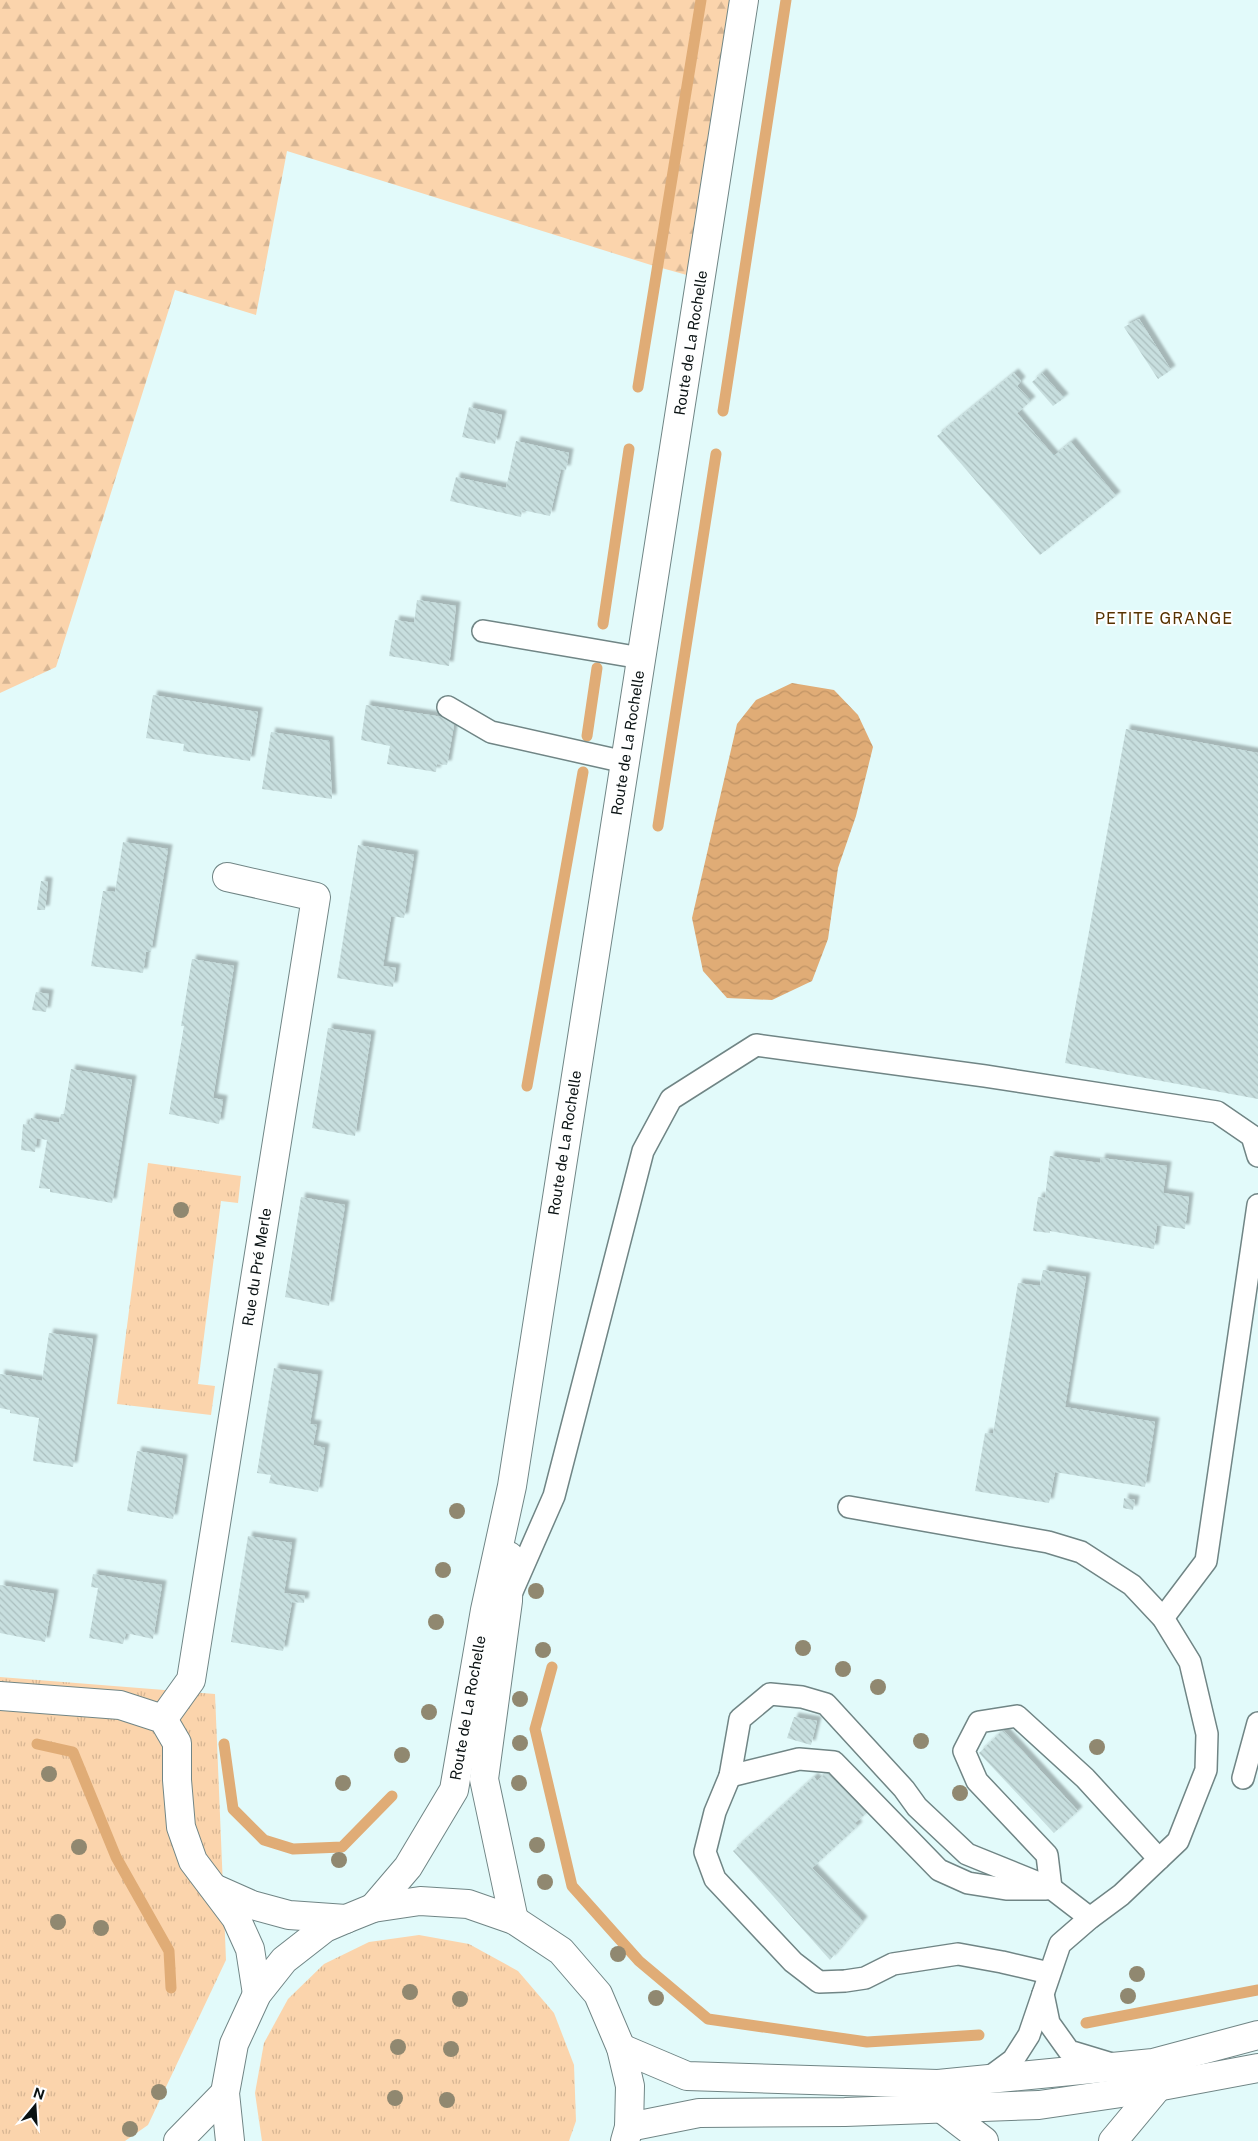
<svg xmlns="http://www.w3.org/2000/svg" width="1258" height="2141" viewBox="0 0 1258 2141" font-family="'Public Sans',sans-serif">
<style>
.grass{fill:url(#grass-tufts)}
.forest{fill:url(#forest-firs)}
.water{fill:url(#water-waves)}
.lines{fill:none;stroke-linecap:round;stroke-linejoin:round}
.stream{stroke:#e0ac76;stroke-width:11}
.building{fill:url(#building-back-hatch);filter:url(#shadow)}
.service-casing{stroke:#708585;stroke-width:24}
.minor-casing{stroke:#708585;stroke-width:30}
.tertiary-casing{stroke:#708585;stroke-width:30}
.secondary-casing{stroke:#708585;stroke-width:30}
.primary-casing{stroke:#708585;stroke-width:30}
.service{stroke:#fff;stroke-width:21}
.minor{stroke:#fff;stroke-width:28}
.tertiary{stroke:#fff;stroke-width:28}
.secondary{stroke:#fff;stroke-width:28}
.primary{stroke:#fff;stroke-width:28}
.tree{fill:#908870}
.labels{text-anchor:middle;stroke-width:4;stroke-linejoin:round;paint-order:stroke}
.street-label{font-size:15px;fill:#0a1213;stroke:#fff}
.neighbourhood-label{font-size:16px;letter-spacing:1px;fill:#573200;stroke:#fff}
</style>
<defs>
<pattern id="grass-tufts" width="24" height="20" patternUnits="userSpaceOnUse" patternTransform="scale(1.25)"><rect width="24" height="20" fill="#fbd4ac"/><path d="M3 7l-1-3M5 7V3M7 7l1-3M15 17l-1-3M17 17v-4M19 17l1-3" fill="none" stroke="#d6b593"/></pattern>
<pattern id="forest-firs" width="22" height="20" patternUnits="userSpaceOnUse" patternTransform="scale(1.25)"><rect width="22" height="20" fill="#fbd4ac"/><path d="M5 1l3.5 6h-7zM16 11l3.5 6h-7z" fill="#d6b593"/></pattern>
<pattern id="water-waves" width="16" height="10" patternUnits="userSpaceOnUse" patternTransform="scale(1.25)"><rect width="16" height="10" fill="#e0ac76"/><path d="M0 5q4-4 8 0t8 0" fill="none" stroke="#bf9365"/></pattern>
<pattern id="building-back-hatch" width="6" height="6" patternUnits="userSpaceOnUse" patternTransform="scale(1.25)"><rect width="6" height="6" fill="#c8dfdf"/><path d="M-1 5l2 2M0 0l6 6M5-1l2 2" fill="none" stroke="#aabebe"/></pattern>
<filter id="shadow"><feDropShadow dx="4.5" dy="-4.5" stdDeviation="1" flood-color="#0004"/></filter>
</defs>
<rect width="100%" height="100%" fill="#e2fafa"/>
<g class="grass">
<path d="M148,1163l93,13 -3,27 -17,-2 -23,183 17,2 -4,29 -94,-11z"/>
<path d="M0,1677l215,17 11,266 -78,165 -23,16h-125z"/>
<path d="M419,1935l50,9 49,27 36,42 20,52 2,56 -7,20h-307l-7,-48 9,-50 24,-44 36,-35 45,-22z"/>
</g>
<path class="forest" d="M0,0h744l-43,279 -50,-14 -364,-114 -31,164 -81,-25 -119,377 -56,26z"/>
<path class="water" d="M792,683l42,7 24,25 15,32 -17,69 -18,52 -10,71 -16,42 -40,19 -45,-2 -24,-27 -11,-53 45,-194 19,-24z"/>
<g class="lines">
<g class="stream">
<path d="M638,387l63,-387"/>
<path d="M723,411l63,-411"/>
<path d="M603,624l26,-175"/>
<path d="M587,736l10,-68"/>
<path d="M658,826l58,-372"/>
<path d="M527,1086l56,-314"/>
<path d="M552,1667l-17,62 37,157 67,75 69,58 159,23 112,-7"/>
<path d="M37,1744l36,8 43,105 53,94 2,37"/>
<path d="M224,1744l9,65 31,31 29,9 49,-2 50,-51"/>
<path d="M1086,2023l172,-33"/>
</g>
</g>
<g class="building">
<path d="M1139,319l32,51 -13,9 -34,-52z"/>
<path d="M1014,373l7,8 -4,5 14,15 -14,12 37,43 17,-14 45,54 -76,59 -103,-119z"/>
<path d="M1042,373l22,25 -11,8 -21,-24z"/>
<path d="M469,407l33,8 -7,29 -33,-7z"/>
<path d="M516,441l53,12 -3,17 -5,-1 -11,47 -28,-6 -1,7 -71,-16 6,-24 50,11z"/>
<path d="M417,600l39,6 -7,60 -60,-10 6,-36 19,3z"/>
<path d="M153,695l105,17 -8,49 -67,-10 1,-7 -38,-6z"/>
<path d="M366,705l89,14 -8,46 -10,-1 -1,8 -49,-8 3,-18 -29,-6z"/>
<path d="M1126,729l132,24v346l-193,-36z"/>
<path d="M271,732l58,9 3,58 -70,-10z"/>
<path d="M123,842l45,7 -17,103h-5l-3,21 -52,-7 12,-75 12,1z"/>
<path d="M358,845l56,10 -10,63 -13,-2 -8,50 13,2 -3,19 -56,-9z"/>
<path d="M41,881l7,1 -3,28h-8z"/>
<path d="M192,959l42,7 -21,132 10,2 -4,24 -50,-10 15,-88h-3z"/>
<path d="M36,992l13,2 -3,18 -14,-2z"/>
<path d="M328,1028l43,7 -16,101 -43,-8z"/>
<path d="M71,1069l61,11 -20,123 -62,-11v-3l-11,-1 8,-48 -10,-2 -2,14 -14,-2 2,-26 6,1 2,-7 28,5 2,-9h3z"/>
<path d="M1050,1156l50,7 1,-5 66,8 -4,27 26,4 -4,32 -28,-4 -3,24 -104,-18v2l-17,-2 5,-34 7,1z"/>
<path d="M301,1197l44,8 -16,101 -44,-9z"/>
<path d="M1043,1270l43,7 -21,130 90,15 -10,65 -90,-15 -6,31 -74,-12 10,-58 8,1 25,-151 22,3z"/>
<path d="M49,1333l44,6 -20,128 -40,-6 6,-43 -29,-5v-3l-10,-2v-34l42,7z"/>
<path d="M274,1368l44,7 -8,49 7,1 -4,20 12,3 -7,44 -49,-9 2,-8 -14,-2z"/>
<path d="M137,1451l46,8 -10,60 -46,-8z"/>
<path d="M1124,1498l11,2 -2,10 -10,-2z"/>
<path d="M248,1536l44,7 -8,50 21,3 -1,7 -12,-1 -9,49 -52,-9z"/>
<path d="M93,1574l69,11 -9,54 -27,-6 -3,11 -34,-6 9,-50 -7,-1z"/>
<path d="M0,1585l54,9 -9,48 -45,-9z"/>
<path d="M794,1717l23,4 -6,24 -24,-7z"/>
<path d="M1003,1730l75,81 -24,22 -75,-80z"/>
<path d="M832,1768l38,42 -15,13 3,3 -46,42 51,53 -33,39 -97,-109 81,-74 3,4z"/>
</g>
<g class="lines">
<g class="service-casing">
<g id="service">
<path d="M483,631l158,27"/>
<path d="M448,707l43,25 134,30"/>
<path d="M849,1507l199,35 33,10 51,33 31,33 27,44 17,72 -1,36 -28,71 -57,54 -31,23 -30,26 -31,91 -16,25 -27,20"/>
<path d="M511,1594l43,-98 89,-345 28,-52 85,-54 229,31 232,36 35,24 6,20"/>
<path d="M1163,1618l43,-57 52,-356"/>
<path d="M730,1776l69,-17 35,3 105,108 29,13 38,6h40"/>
<path d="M1243,1778l15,-55"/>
<path d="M1051,1888l-4,-33 -70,-74 -13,-30 15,-29 38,-6 68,62 74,81"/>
<path d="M1049,1973l-47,-11 -44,-8 -65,10 -28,14 -20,3 -26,1 -26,-20 -78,-83 -10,-27 10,-40 15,-36 10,-57 30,-25 32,3 24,7 78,85 13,18 50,47 84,34 39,30"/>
<path d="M1043,1994l6,29 20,28 43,13"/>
</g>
</g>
<g class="minor-casing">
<g id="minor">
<path d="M163,1719l28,-39 125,-783 -89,-20"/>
<path d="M941,2108l43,33"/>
<path d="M1113,2141l45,-54"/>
</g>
</g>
<g class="tertiary-casing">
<g id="tertiary">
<path d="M0,1696l120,9 43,14 14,24v37l4,47 12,34 43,57 14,31 7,45"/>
<path d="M216,1889l36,16 37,10 57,4"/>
</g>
</g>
<g class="secondary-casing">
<g id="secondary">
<path d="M621,2048l66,28 251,8 215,-21 105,-28"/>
<path d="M629,2127l70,-14 146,-1 194,-7 96,-14 123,-23"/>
</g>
</g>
<g class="primary-casing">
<g id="primary">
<path d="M509,1556l-1,45 -24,178 30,141"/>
<path d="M373,1908l35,-41 46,-77 31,-180 27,-124 232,-1486"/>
<path d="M178,2141l47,-48"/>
<path d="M230,2141l-5,-48 9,-49 23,-50 27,-34 41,-32 21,-9 27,-11 47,-7 48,3 46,16 47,31 37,43 23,54 9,38 -1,41 -4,14"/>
</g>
</g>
<use href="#service" class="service"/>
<use href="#minor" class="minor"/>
<use href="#tertiary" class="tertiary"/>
<use href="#secondary" class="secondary"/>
<use href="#primary" class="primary"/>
</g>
<g class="tree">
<circle cx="181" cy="1210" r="8"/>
<circle cx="457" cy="1511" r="8"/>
<circle cx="443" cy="1570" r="8"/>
<circle cx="536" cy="1591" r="8"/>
<circle cx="436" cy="1622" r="8"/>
<circle cx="803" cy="1648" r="8"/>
<circle cx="543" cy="1650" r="8"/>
<circle cx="843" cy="1669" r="8"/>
<circle cx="878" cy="1687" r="8"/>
<circle cx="520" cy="1699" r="8"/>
<circle cx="429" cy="1712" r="8"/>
<circle cx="921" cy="1741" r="8"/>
<circle cx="520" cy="1743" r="8"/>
<circle cx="1097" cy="1747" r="8"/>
<circle cx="402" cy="1755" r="8"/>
<circle cx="49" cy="1774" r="8"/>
<circle cx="343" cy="1783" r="8"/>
<circle cx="519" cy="1783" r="8"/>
<circle cx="960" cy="1793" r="8"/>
<circle cx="537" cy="1845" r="8"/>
<circle cx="79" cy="1847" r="8"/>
<circle cx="339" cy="1860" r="8"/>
<circle cx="545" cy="1882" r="8"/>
<circle cx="58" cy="1922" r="8"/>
<circle cx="101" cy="1928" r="8"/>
<circle cx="618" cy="1954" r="8"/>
<circle cx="1137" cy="1974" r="8"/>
<circle cx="410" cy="1992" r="8"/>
<circle cx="1128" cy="1996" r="8"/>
<circle cx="656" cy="1998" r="8"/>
<circle cx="460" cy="1999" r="8"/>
<circle cx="398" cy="2047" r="8"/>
<circle cx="451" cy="2049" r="8"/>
<circle cx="159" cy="2092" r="8"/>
<circle cx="395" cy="2098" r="8"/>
<circle cx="447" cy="2100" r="8"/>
<circle cx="130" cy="2129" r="8"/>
</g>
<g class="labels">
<g class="street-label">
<text transform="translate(691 343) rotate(-81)" y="5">Route de La Rochelle</text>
<text transform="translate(628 743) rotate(-81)" y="5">Route de La Rochelle</text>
<text transform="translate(565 1143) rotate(-81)" y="5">Route de La Rochelle</text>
<text transform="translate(257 1267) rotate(-81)" y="5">Rue du Pré Merle</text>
<text transform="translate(468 1708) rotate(-80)" y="5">Route de La Rochelle</text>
</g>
<g class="neighbourhood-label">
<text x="1164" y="624">PETITE GRANGE</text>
</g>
</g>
<g transform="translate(35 2106) rotate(18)" stroke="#ffffff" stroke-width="4" paint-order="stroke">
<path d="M0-4L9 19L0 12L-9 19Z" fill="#0a1213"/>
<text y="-8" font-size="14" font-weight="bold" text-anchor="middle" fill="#0a1213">N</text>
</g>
</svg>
